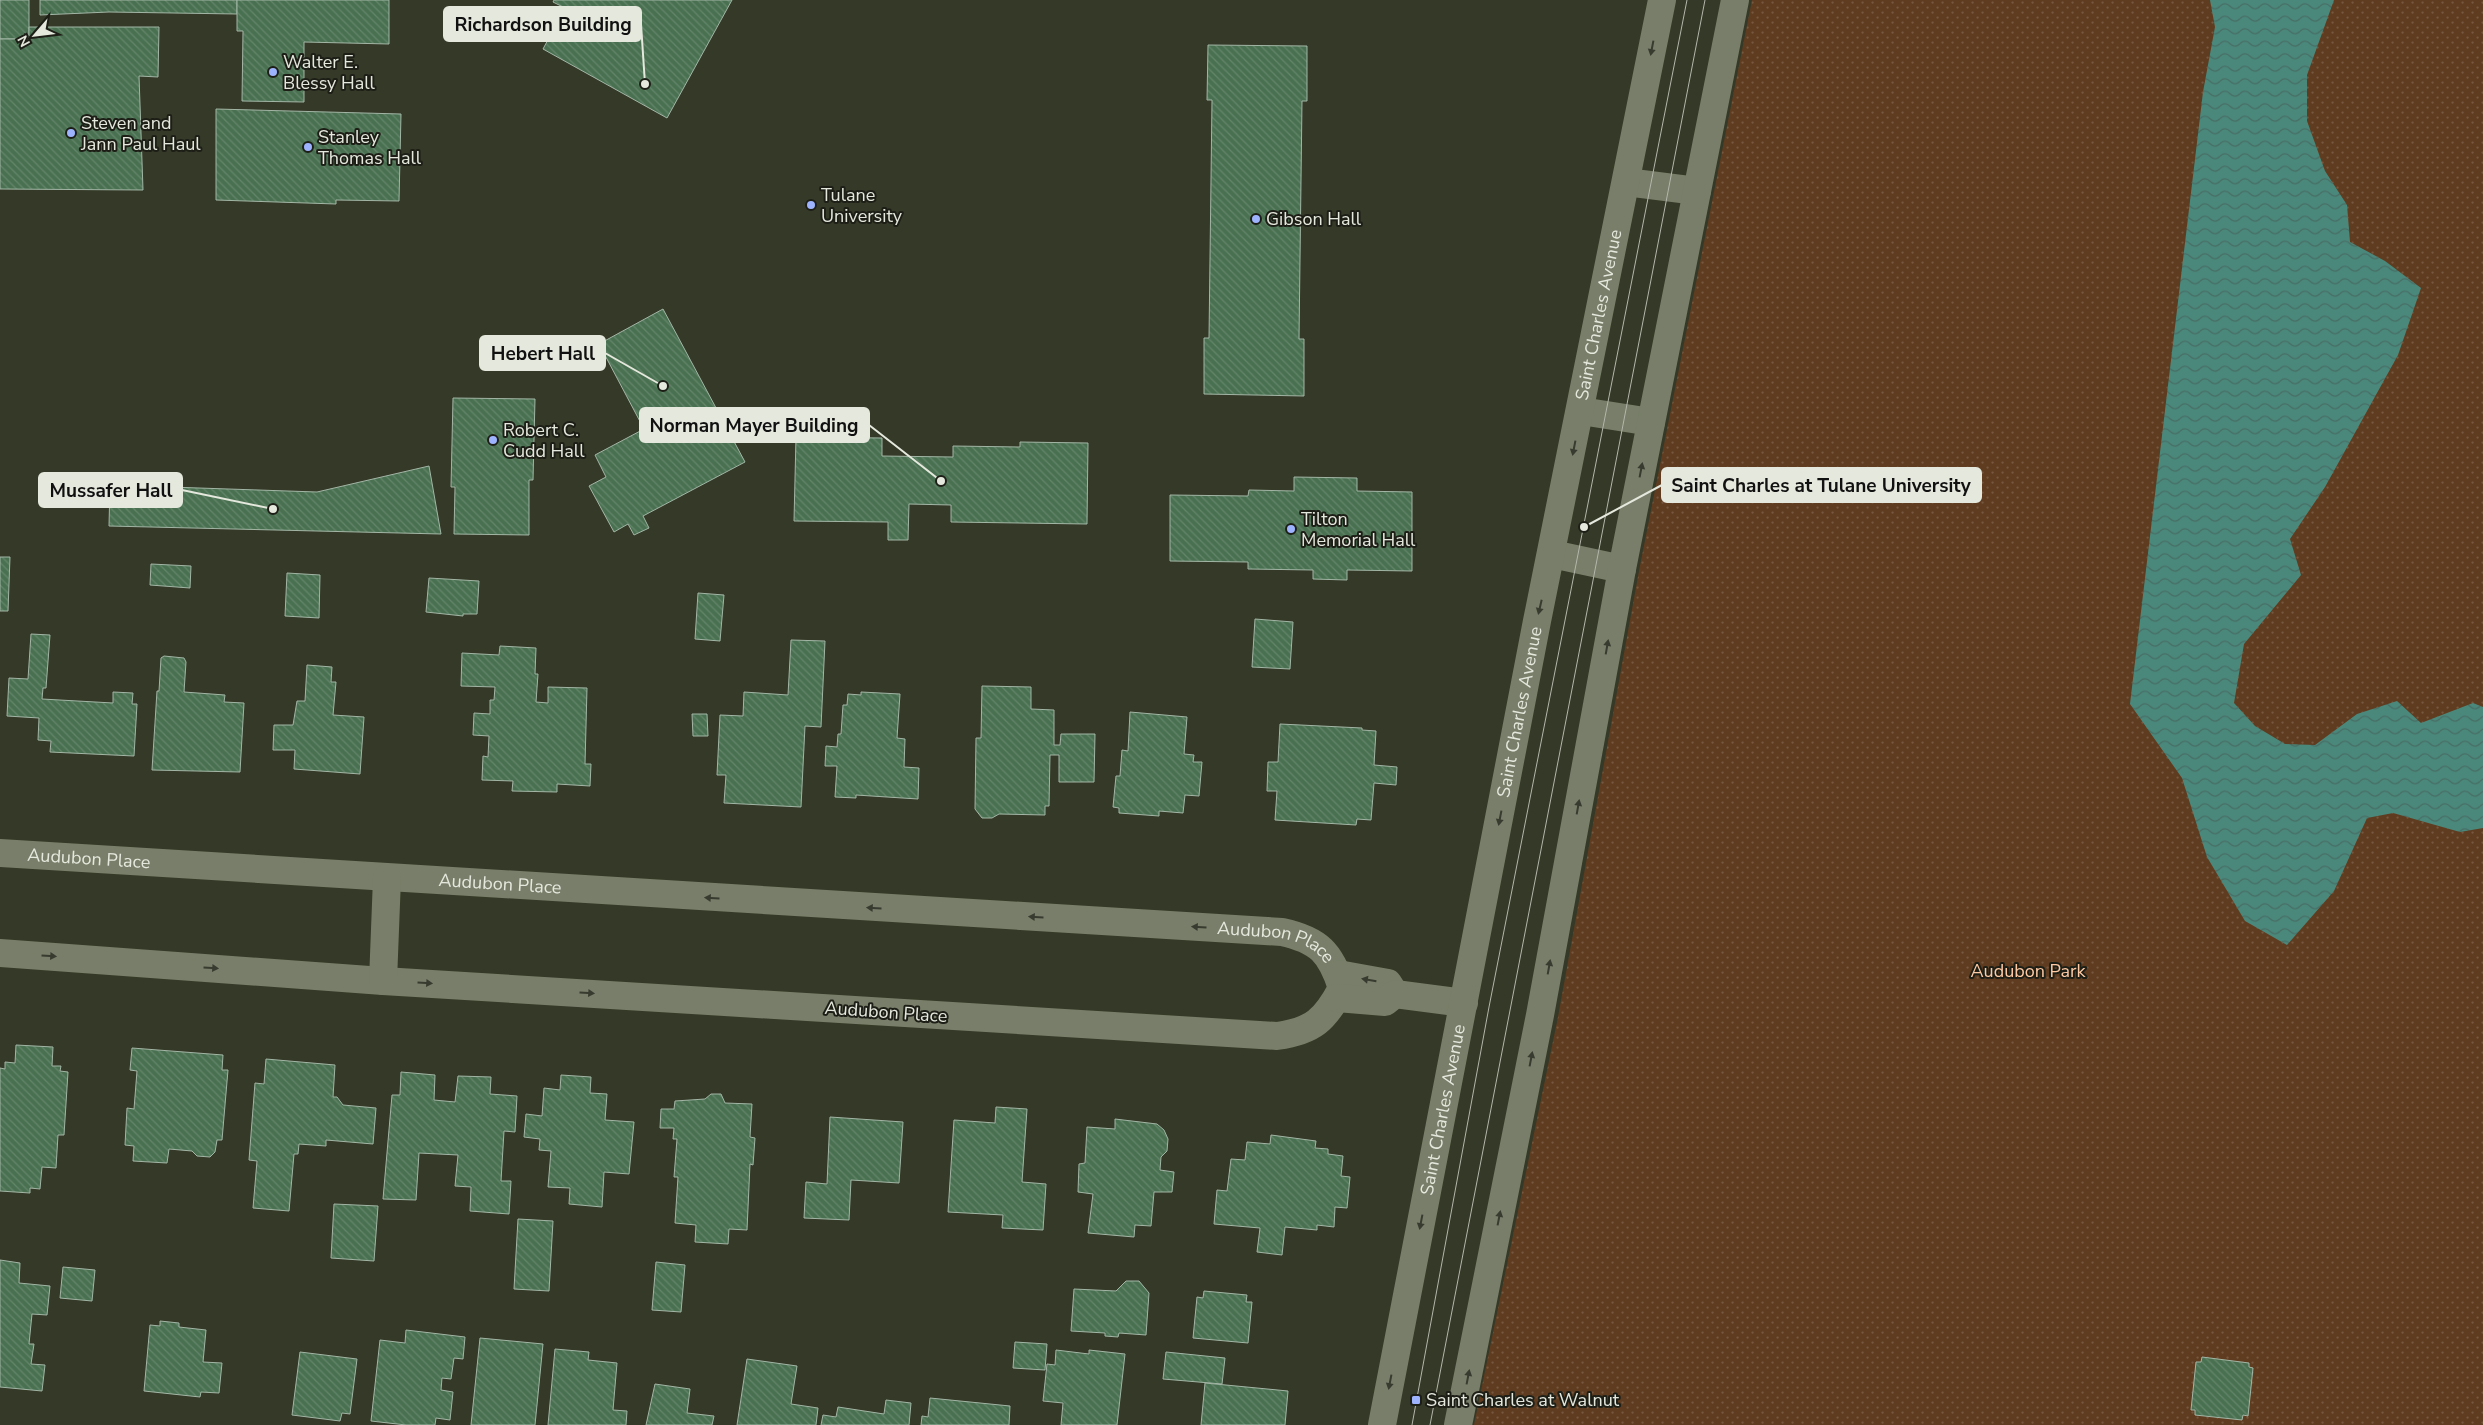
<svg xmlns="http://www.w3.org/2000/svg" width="2483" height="1425" viewBox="0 0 2483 1425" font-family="'Nunito Sans',sans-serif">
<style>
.park{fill:url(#park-dots)}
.water{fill:url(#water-waves)}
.building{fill:url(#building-back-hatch);stroke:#a3b6a6}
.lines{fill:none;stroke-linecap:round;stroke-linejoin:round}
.street{stroke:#787e69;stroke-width:28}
.secondary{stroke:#787e69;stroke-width:28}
.tram{stroke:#b4b7aa;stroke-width:1}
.oneway{fill:#383c30}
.poi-dot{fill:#9eb3fd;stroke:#1d1f17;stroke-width:2}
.labels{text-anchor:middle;stroke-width:4;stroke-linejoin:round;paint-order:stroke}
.poi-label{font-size:18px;fill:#e5e8dd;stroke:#1d1f17;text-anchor:start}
.street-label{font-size:18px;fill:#e5e8dd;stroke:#1d1f17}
.park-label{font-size:18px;fill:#fec9a3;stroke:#1d1f17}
.leader{fill:none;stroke:#e5e8dd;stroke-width:2}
.callout-dot{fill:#e5e8dd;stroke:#1d1f17;stroke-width:2}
.callout{fill:#e5e8dd;stroke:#e5e8dd;stroke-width:2}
.callout-label{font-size:19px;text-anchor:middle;font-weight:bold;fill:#111}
</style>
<defs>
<pattern id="park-dots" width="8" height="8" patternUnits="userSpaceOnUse" patternTransform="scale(1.25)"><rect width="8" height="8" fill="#5f3c20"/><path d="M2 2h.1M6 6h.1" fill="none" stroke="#765840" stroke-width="1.8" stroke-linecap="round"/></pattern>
<pattern id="water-waves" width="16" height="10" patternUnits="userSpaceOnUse" patternTransform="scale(1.25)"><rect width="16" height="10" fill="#4a887c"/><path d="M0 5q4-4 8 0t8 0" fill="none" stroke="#486e65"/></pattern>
<pattern id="building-back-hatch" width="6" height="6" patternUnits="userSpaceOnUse" patternTransform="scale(1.25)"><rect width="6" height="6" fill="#497151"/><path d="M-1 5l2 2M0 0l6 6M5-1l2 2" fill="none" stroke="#63856a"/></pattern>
</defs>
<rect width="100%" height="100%" fill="#353927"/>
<path class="park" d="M1752,0h731v1425h-1009l84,-408 81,-446z"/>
<path class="water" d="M2210,0h124l-27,75v46l18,50 22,34 3,37 35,19 36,27 -23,67 -73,132 -35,52 11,36 -57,69 -10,59 21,23 30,18 30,1 42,-31 40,-13 24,22 52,-20 10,4v121l-23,4 -67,-19 -26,5 -33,73 -47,54 -42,-24 -38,-64 -25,-79 -52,-74 73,-612 12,-65z"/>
<g class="building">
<rect x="0" y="0" width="29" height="39"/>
<path d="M40,0h197v14l-128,-2 -69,3z"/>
<path d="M237,0h152v44l-85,-2v60l-62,-1 1,-70h-6z"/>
<path d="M554,0h178l-65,118 -124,-69 22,-41 -12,-6z"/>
<path d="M29,27h130l-1,50 -19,-1 4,114 -143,-1v-150h29z"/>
<path d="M1208,45l99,1v55h-5l-3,238h5v57l-100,-2v-56h5l3,-238h-5z"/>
<path d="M216,109l185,5 -2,87 -63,-1v4l-120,-4z"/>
<path d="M663,309l82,153 -102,54 6,12 -15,7 -6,-11 -14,8 -25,-46 17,-9 -11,-22 49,-26 -45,-85z"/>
<path d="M453,398l82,1 -2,81h-4v55l-75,-1 1,-47h-4z"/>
<path d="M796,437l86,1v18l71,1v-11l67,1v-5l68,1 -1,81 -136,-2v-17l-42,-1 -1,36h-20v-18l-94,-1z"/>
<path d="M429,466l12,68 -332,-8 1,-41 207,7z"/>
<path d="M1294,477l63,1v13l55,1v79l-65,-1v10l-34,-1v-9l-65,-1v-7l-78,-1v-66l78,1 1,-6 45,1z"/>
<path d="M0,557h10l-2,54h-8z"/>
<path d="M151,564l40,2 -1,22 -40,-3z"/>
<path d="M287,573l33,2 -1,43 -34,-2z"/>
<path d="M429,578l50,3 -2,33h-14v2l-37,-4z"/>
<path d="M698,593l26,2 -4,46 -25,-2z"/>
<path d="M1255,619l38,3 -3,47 -38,-2z"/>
<path d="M31,634l19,1 -4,53h-3l-1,11 71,4v-11l20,1 -1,11h5l-3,52 -84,-4 1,-11 -13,-1 1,-22 -32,-2 2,-38 19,1z"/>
<path d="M791,640l34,1 -4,86 -16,-1 -4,81 -77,-4 2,-28h-9l3,-60 23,1 1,-24 44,3z"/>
<path d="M500,646l36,2 -1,26h3l-2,28 12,1v-16l39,1 -2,76h6l-1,22 -33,-2v8l-45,-1 1,-10 -31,-1 1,-24 5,1 1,-21 -16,-1 1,-22 16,1v-14h4l1,-13 -34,-1 1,-33 37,2z"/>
<path d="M164,656l20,2 2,4 -2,30 41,3 -1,7 20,1 -4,69 -88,-2 5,-79h2l2,-33z"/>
<path d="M307,665l25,2 -1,15h5l-3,33 31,2 -4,57 -66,-5 1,-19h-22l1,-25h19l4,-24h8z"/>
<path d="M982,686l49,1v22l23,1v35h6l1,-11h34l-1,48h-35v-27h-9l-1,51h-4v9l-46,-1 -7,4h-10l-7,-9 1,-71h5z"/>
<path d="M861,692l39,2 -3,44 8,1 -1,28 15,1 -1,31 -62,-4v3l-21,-1 2,-31h-12l1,-20 11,1 1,-13h3l2,-29h4l1,-11 13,1z"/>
<path d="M1130,712l57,5 -3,37 10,1 -1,7h9l-3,34 -14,-1 -2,18 -24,-2v5l-40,-3v-5l-6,-1 3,-31h4l2,-26 6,1z"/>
<path d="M692,714h15l1,22h-15z"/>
<path d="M1280,724l82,4v2l14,1 -2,34 23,2 -1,18 -22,-2 -3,37 -14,-1 -1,6 -81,-5 2,-29h-10l1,-29h10z"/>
<path d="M16,1045l37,2 -1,19h9l-1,5 8,1 -4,63h-6l-2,33 -14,-1 -2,22 -10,-1v5l-30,-2v-123l5,1v-7l10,1z"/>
<path d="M132,1048l91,7 -1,15h6l-6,70h-5l-2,12 -5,5 -13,-1 -5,-5 -23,-2 -2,14 -34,-2 1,-15 -9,-1 2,-37 7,1 3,-38 -7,-1z"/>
<path d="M266,1059l69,6 -2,32h4l6,8 33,3 -3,36 -47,-4v6l-27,-2 -1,10h-4l-5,57 -36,-3 4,-47 -8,-1 6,-77 9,1z"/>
<path d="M401,1072l34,3 -1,25 21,2 3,-26 33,1 -1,17 27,2 -2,36 -11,-1 -3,50h10l-2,33 -39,-3 1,-24 -16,-1 3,-31 -39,-2 -3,47 -33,-1 9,-104h8z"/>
<path d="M561,1075l30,2 -1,16 17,1 -2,26 29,2 -5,52 -25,-2 -2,35 -33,-3 1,-16 -22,-1 3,-36 -12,-1 1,-11 -16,-2 2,-23 16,2 2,-28 16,2z"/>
<path d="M711,1094h10l4,9 27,1 -2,33 5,1 -2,27 -3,-1 -3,66 -18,-1 -1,15 -33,-2 1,-17 -21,-2 3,-46h-4l3,-38h-4l1,-11h-14l1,-19h13l1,-8 30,-2z"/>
<path d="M996,1107l31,2 -5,73 24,2 -3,46 -41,-2 1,-13 -55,-3 6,-92 41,3z"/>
<path d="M830,1117l73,5 -4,61 -48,-3 -2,40 -45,-2 2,-36 21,2z"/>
<path d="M1115,1119l42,5 7,6 4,9 -1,12 -6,6 -1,13 14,2 -2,20h-18l-3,34 -16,-1 -1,12 -46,-4 5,-39 -15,-2 1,-28 6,-1 2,-36 28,2z"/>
<path d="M1271,1135l45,6 -1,7 13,1v5l15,2 -2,20 9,1 -3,31 -12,-1 -1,20 -17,-2v5l-32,-3 -3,28 -25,-3 3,-24 -46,-4 3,-34 10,1 4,-32 14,1 2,-18 23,2z"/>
<path d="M334,1204l44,2 -4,55 -43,-3z"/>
<path d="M518,1219l35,2 -4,70 -35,-2z"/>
<path d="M0,1260l20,3 -1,20 31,3 -3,29 -15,-1 -3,30h5l-3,20 14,1 -3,26 -42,-4z"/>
<path d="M656,1262l29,3 -4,47 -29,-2z"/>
<path d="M63,1267l32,3 -3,31 -32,-3z"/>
<path d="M1126,1281h13l10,12 -3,42 -27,-2 -1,4 -13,-1v-3l-34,-2 3,-42 42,2z"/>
<path d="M1204,1291l43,4 -1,7h6l-4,41 -55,-5 4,-41 6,1z"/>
<path d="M160,1321l19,2v4l27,3 -3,32 19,1 -3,30 -18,-1 -1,5 -56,-6 6,-66 10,1z"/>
<path d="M406,1330l59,7 -2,22 -9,-1 -3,21 -9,-1 -1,12 12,2 -3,28 -14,-2 -1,7h-29l-35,-4 9,-81 25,3z"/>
<path d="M480,1338l63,6 -8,81h-64z"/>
<path d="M1015,1342l32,2 -2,26 -32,-2z"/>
<path d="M555,1349l34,3 -1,8 29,3 -4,47 14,1 -1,14h-78z"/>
<path d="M1056,1350l33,4v-4l36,4 -8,71h-56l2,-22 -20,-2 4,-37 8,1z"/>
<path d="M300,1352l57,7 -7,55 -8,-1 -2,8 -48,-6z"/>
<path d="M1166,1352l59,6 -3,26 -59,-5z"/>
<path d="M2202,1357l47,6v4l4,1 -5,48 -5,-1 -1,5 -47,-5v-5h-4l5,-48h5z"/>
<path d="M747,1359l50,7 -6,38 27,4 -2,17h-79z"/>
<path d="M1205,1383l83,8 -3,34h-84z"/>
<path d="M655,1384l35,5 -3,24 27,3 -2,9h-66z"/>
<path d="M930,1398l80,8 -1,19h-88l1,-9 6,1z"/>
<path d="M886,1400l25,3 -2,22h-88l2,-10 13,2 2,-10 46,7z"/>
</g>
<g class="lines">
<g class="street">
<path id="s1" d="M0,853l1282,79c37,8 49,21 60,56 -17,32 -29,43 -65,48l-894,-55 -383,-28"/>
<path d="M1338,974l50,9 7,11"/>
<path d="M383,981l4,-103"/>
<path d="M1395,994l69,9"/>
<path d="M1337,998l48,4 10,-8"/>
</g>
<g class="secondary">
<path d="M1626,182l71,9"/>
<path d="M1581,411l70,11"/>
<path d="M1552,554l70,15"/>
<path id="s2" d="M1382,1425l155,-804 125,-621"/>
<path d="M1458,1425l82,-410 82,-446 113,-569"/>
</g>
<g class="tram">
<path d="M1412,1425l77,-418 198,-1007"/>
<path d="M1430,1425l275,-1425"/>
</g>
</g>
<defs><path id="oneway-solid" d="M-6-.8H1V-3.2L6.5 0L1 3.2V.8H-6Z" transform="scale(1.25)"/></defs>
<g class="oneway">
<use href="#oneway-solid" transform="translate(1652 48) rotate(101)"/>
<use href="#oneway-solid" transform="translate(1574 448) rotate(101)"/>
<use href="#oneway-solid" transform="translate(1641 470) rotate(-79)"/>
<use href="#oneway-solid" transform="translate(1540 607) rotate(103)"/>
<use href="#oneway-solid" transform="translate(1607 647) rotate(-80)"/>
<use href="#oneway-solid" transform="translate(1578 807) rotate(-80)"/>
<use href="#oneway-solid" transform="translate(1500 818) rotate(101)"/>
<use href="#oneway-solid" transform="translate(712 898) rotate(-177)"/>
<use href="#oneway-solid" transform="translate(874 908) rotate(-177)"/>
<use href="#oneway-solid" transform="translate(1036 917) rotate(-177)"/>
<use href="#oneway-solid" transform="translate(1199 927) rotate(-177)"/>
<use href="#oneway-solid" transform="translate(49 956) rotate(4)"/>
<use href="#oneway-solid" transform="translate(1549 967) rotate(-80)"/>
<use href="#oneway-solid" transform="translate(211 968) rotate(4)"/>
<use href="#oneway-solid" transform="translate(1369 980) rotate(-170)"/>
<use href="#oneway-solid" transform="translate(425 983) rotate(4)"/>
<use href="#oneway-solid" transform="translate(587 993) rotate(4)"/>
<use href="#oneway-solid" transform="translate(1531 1059) rotate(-79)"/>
<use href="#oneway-solid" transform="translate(1499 1218) rotate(-79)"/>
<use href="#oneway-solid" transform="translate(1421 1222) rotate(101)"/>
<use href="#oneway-solid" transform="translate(1468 1377) rotate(-79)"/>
<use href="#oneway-solid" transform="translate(1390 1382) rotate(101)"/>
</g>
<g class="poi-dot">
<circle cx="273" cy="72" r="5"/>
<circle cx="71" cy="133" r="5"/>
<circle cx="308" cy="147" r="5"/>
<circle cx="811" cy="205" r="5"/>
<circle cx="1256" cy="219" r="5"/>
<circle cx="493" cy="440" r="5"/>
<circle cx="1291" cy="529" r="5"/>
<rect x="1411" y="1395" width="10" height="10" rx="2.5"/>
</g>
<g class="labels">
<g class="poi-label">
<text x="283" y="68">Walter E.<tspan x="283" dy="21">Blessy Hall</tspan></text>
<text x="81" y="129">Steven and<tspan x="81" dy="21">Jann Paul Haul</tspan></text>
<text x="318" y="143">Stanley<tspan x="318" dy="21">Thomas Hall</tspan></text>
<text x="821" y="201">Tulane<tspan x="821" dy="21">University</tspan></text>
<text x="1266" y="225">Gibson Hall</text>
<text x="503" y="436">Robert C.<tspan x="503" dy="21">Cudd Hall</tspan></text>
<text x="1301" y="525">Tilton<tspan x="1301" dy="21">Memorial Hall</tspan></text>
<text x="1426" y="1406">Saint Charles at Walnut</text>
</g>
<g class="street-label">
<text dy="6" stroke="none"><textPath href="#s2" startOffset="1131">Saint Charles Avenue</textPath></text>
<text dy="6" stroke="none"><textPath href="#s2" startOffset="726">Saint Charles Avenue</textPath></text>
<text dy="6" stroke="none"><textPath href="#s1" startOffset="89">Audubon Place</textPath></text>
<text dy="6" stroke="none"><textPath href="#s1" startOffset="501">Audubon Place</textPath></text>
<text dy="6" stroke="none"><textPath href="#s1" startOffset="1281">Audubon Place</textPath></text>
<text transform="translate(886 1012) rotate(4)" y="6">Audubon Place</text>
<text dy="6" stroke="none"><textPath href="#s2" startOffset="321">Saint Charles Avenue</textPath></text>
</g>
<g class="park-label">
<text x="2028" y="977">Audubon Park</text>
</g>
</g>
<path class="leader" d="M645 84L641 24M663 386L605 353M941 481L869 425M1584 527L1662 485M273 509L182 490"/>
<g class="callout-dot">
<circle cx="645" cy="84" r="5"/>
<circle cx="663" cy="386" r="5"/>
<circle cx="941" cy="481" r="5"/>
<circle cx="1584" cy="527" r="5"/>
<circle cx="273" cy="509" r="5"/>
</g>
<g class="callout">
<rect x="444" y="7" width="197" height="34" rx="5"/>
<rect x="480" y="336" width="125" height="34" rx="5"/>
<rect x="640" y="408" width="229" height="34" rx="5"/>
<rect x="1662" y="468" width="319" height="34" rx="5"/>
<rect x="39" y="473" width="143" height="34" rx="5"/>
</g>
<g class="callout-label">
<text x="543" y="31">Richardson Building</text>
<text x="543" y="360">Hebert Hall</text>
<text x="754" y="432">Norman Mayer Building</text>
<text x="1821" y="492">Saint Charles at Tulane University</text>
<text x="111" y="497">Mussafer Hall</text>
</g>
<g transform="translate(35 35) rotate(242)" stroke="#1d1f17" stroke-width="4" paint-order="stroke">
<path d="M0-4L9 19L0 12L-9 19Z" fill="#e5e8dd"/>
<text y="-8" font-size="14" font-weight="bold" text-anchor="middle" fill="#e5e8dd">N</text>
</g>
</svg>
